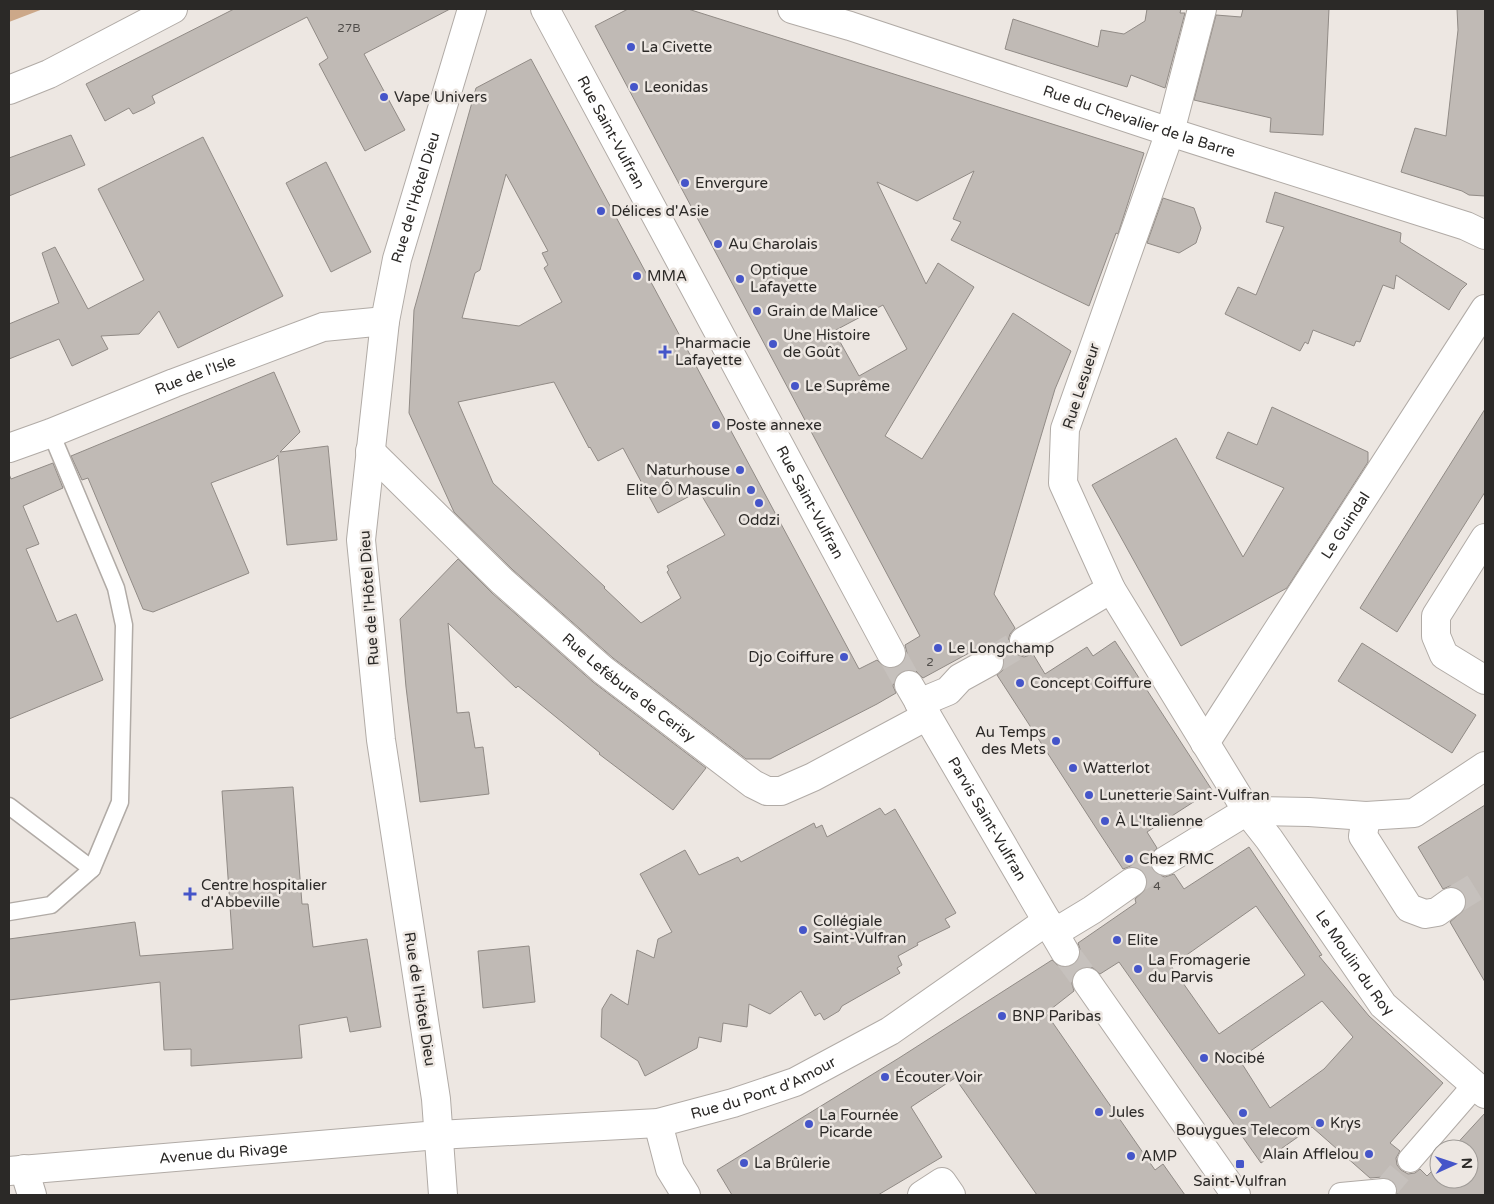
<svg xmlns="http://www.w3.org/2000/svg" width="1494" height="1204" viewBox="0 0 1494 1204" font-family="'Varela Round',sans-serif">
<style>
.water{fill:#cca889}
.building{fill:#c0bab5;stroke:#918b86;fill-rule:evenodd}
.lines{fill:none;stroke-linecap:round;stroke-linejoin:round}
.pedestrian-tunnel{stroke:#c6c1bd;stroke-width:24;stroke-dasharray:24 12;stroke-linecap:butt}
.minor-tunnel{stroke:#c6c1bd;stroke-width:28;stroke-dasharray:28 14;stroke-linecap:butt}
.tertiary-tunnel{stroke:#c6c1bd;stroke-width:28;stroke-dasharray:28 14;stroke-linecap:butt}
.service-casing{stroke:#b1aba6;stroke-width:19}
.pedestrian-casing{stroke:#b1aba6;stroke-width:26}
.minor-casing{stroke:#b1aba6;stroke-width:30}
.tertiary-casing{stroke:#b1aba6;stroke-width:30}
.service{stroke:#fff;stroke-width:16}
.pedestrian{stroke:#fff;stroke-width:24}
.minor{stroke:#fff;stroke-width:28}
.tertiary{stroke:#fff;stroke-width:28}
.poi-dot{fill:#4555c9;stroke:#ede7e2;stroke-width:2}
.labels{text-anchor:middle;stroke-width:5;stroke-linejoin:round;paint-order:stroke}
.number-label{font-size:12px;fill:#504d4a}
.poi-label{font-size:15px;fill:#2b2927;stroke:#ede7e2;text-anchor:start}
.street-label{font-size:15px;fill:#2b2927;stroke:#ede7e2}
</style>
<rect width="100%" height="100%" fill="#ede7e2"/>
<path class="water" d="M9,9h34l-34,13z"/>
<g class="building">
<path d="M234,9h216l-86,45 41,76 -40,21 -46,-87 9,-6 -21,-41 -155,79 3,7 -11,6 -11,5 -4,-6 -24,13 -19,-37z"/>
<path d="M628,9h60l456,144 -26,81 -2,-1 -27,73 -138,-66 10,-18 -8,-3 21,-48 -57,30 -40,-19 49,102 12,-21 36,24 -89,149 37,23 91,-146 58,38 -16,38 -61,205 21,34 -5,6 -2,7 2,8 6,5 8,3 9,-3 12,20 42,-27 6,9 22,-15 97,149 -65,42 10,16 -5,5 -3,8 3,9 5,4 8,3 9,-3 10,15 65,-42 73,108 -3,1 50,60 74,67 -53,60 10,8 -4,7 1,7 4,5 7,4 7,-1 5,-4 7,7 12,-12v15h30v-30h-17l33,-36v82h-88l1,-6 -3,-6 -5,-4 -7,-2 -13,1 -58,-51 -51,36 -142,-201 -19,12 -7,-6 -7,-2 -8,3 -5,7 -1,8 2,7 -28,22 109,157 8,-6 22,31h-148l-82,-117 -44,29 31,50 -64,38h-146l-15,-25 182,-112 153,-98 5,5 8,3 8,-3 6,-6 2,-7 -3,-9 58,-40 -1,-4 11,-10 2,-8 -3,-8 -6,-5 -8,-2 -8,3 -25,-38 -101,-156 6,-5 2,-8 -3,-8 -5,-6 -7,-2 -9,3 -1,-2 -57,31 -7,-7 -8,-2 -6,2 -7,7 -2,8 3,7 -19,11 -107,55h-24l-133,-101 -100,-88 -59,-58 -45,-99 5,-103 62,-222 55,-29 328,610 18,-9 6,6 7,3 8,-2 6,-6 3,-8 -2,-8 15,-9 -325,-610zM506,174l42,77 -6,2 6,12 -4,3 18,34 -43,24 -57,-8 13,-45 5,-3zM883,305l24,44 -48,27 -25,-45zM554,382l35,66 1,-1 8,14 25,-13 35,65 41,-22 26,44 -58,31 2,4 -2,2 14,26 -40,25 -37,-35 1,-1 -112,-104 -35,-81zM1256,906l49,69 -86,59 -48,-68zM1322,1001l31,36 -29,32 -54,39 -31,-49z"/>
<path d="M1147,9h34l-1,4h5l-20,75 -34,-13 -4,12 -122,-38 8,-30 85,28 3,-17 23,4 21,-13z"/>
<path d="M1243,9h86l-6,126 -53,-3 1,-14 -77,-18 22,-85 25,2z"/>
<path d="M1457,9h28v187l-16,-1 -7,-4 -61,-19 14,-44 31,8 12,-106z"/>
<path d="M71,135l14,30 -76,31v-38z"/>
<path d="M203,137l80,159 -105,52 -19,-37 -20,23 -38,2 7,13 -36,17 -13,-27 -50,20v-35l50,-21 -17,-50 13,-6 33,62 56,-29 -46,-91z"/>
<path d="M326,162l45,90 -40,20 -45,-89z"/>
<path d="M1275,192l126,41 -1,9 67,42 -6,6 -12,20 -53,-35 -2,14 -11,-4 -23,57 -4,-1 -2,5 -41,-16 -5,14 -3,-2 -5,9 -75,-37 13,-27 18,8 28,-68 -18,-5z"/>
<path d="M1163,198l31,10 7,20 -5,15 -17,10 -32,-10z"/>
<path d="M274,372l26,60 -20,20 48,-6 9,94 -50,5 -9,-90 -4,4 -63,24 38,90 -96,39 -10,-3 -55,-131 -6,2 -11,-24z"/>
<path d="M1272,407l96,45v10l-81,126 -106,58 -89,-161 84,-47 67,119 41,-69 -68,-30 12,-26 29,13z"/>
<path d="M1485,409v83l-88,140 -37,-24z"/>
<path d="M53,463l10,25 -40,18 16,38 -13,5 31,73 19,-8 27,66 -94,39v-245l2,5z"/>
<path d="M458,559l34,34 101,89 113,86 -33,42 -74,-56 1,-1 -82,-67 -2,2 -68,-65 9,90 12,-1 6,36 8,-1 6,47 -69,8 -14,-115 -6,-68z"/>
<path d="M1362,643l114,72 -24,38 -114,-72z"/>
<path d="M293,787l9,117h6l5,43 54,-8 14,88 -31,5 -3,-15 -48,8 3,33 -111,8v-17l-27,1 -4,-68 -151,18v-61l126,-17 5,34 93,-7 -11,-158z"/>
<path d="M1485,805v177l-35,-60 15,-13 2,-8 -3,-8 -7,-5 -7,-2 -7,3 -25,-42z"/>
<path d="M880,808l5,7 10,-6 61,104 -11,6 5,8 -33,16 1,2 -20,11 4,9 -5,3 3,5 -58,33 -3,5 -15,9 -4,-7 -5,3 -14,-25 -31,23 -21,-10 -2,23 -24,-4 -2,19 -22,-5 -2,11 -52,28 -7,-15 -37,-24 1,-28 9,-15 17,11 9,-55 17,8 4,-19 14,-7 -32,-58 45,-24 14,25 39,-18 3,5 73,-39 2,5 6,-3 5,12z"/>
<path d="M529,946l6,56 -52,6 -5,-57z"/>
</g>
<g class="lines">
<path class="pedestrian-tunnel" d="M1384,1191l26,-31"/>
<g class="minor-tunnel">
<path d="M989,662l35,-21"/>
<path d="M1132,882l33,-21"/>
<path d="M1451,902l34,-21"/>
</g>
<g class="tertiary-tunnel">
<path d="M891,653l18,32"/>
<path d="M1065,952l22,30"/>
</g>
<g class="service-casing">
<g id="service">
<path d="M9,806l83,63 28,-67 4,-177 -8,-37 -65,-155"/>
<path d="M9,912l42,-7 41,-36"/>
</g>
</g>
<g class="pedestrian-casing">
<g id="pedestrian">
<path d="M1410,1160l65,-75"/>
<path d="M1341,1195l43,-4"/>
</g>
</g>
<g class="minor-casing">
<g id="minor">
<path id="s1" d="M792,9l58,17 320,106 296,94 19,9"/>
<path id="s2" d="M1202,9l-32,123 -105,297 -2,54 48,106 136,222 22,28 114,166 102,89"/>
<path d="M9,90l40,-16 124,-65"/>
<path id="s3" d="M9,448l42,-15 123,-50 149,-56 62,-6"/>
<path id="s4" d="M370,451l132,130 101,89 150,114 14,7h14l32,-14 114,-61"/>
<path d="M1485,538l-49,78v20l8,19 41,25"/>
<path d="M1024,641l87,-52"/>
<path d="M919,703l29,-12 12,-13 29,-16"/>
<path id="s5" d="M1205,743l280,-434"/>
<path d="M1247,811l62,1 57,4 48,-3 71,-47"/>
<path d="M1366,816l-3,20 46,72 16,6 12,-2 14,-10"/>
<path d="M1165,861l82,-50"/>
<path d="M1054,933l38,-23 40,-28"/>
<path d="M658,1123l12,46 16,26"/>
<path d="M24,1169l8,26"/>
<path id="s6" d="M9,1171l429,-36 220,-12 75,-20 62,-21 95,-51 157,-110"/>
<path id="s7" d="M443,1195l-7,-96 -55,-359 -20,-200 24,-219 12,-62 75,-250"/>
<path d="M922,1195l20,-13 9,13"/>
</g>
</g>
<g class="tertiary-casing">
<g id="tertiary">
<path id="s8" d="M545,9l346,644"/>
<path id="s9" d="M909,685l156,267"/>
<path d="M1087,982l149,213"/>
</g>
</g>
<use href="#service" class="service"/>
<use href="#pedestrian" class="pedestrian"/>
<use href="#minor" class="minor"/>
<use href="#tertiary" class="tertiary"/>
</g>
<g class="poi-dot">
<circle cx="631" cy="47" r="5"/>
<circle cx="634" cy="87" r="5"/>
<circle cx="384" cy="97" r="5"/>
<circle cx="685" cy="183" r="5"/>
<circle cx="601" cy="211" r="5"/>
<circle cx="718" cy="244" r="5"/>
<circle cx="637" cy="276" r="5"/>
<circle cx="740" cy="279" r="5"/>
<circle cx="757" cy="311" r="5"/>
<circle cx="773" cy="344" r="5"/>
<path d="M662.5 344.5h5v5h5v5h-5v5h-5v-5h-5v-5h5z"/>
<circle cx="795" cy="386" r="5"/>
<circle cx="716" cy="425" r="5"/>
<circle cx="740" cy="470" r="5"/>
<circle cx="751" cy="490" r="5"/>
<circle cx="759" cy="503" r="5"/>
<circle cx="938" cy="648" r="5"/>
<circle cx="844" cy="657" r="5"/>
<circle cx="1020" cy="683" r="5"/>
<circle cx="1056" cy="741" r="5"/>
<circle cx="1073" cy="768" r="5"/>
<circle cx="1089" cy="795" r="5"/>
<circle cx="1105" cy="821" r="5"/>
<circle cx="1129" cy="859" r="5"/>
<path d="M187.5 886.5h5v5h5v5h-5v5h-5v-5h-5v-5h5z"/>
<circle cx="803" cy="930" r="5"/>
<circle cx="1117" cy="940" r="5"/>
<circle cx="1138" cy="969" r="5"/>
<circle cx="1002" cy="1016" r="5"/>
<circle cx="1204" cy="1058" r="5"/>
<circle cx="885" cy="1077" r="5"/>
<circle cx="1099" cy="1112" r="5"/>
<circle cx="1243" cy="1113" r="5"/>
<circle cx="1320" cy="1123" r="5"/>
<circle cx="809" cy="1124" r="5"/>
<circle cx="1369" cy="1154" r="5"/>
<circle cx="1131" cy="1156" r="5"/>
<circle cx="744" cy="1163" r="5"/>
<rect x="1235" y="1159" width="10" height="10" rx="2.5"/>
</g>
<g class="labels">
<g class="number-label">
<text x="349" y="32">27B</text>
<text x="930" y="666">2</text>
<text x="1157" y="890">4</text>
</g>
<g class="poi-label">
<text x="641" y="52">La Civette</text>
<text x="644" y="92">Leonidas</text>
<text x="394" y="102">Vape Univers</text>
<text x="695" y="188">Envergure</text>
<text x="611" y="216">Délices d'Asie</text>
<text x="728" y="249">Au Charolais</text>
<text x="750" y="275">Optique<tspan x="750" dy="17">Lafayette</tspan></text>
<text x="647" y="281">MMA</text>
<text x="767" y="316">Grain de Malice</text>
<text x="783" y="340">Une Histoire<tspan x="783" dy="17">de Goût</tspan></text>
<text x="675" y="348">Pharmacie<tspan x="675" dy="17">Lafayette</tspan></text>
<text x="805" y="391">Le Suprême</text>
<text x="726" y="430">Poste annexe</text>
<text x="730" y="475" text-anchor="end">Naturhouse</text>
<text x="741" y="495" text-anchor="end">Elite Ô Masculin</text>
<text x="759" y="525" text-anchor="middle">Oddzi</text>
<text x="948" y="653">Le Longchamp</text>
<text x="834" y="662" text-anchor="end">Djo Coiffure</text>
<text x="1030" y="688">Concept Coiffure</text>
<text x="1046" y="737" text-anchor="end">Au Temps<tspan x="1046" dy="17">des Mets</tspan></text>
<text x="1083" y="773">Watterlot</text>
<text x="1099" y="800">Lunetterie Saint-Vulfran</text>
<text x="1115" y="826">À L'Italienne</text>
<text x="1139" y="864">Chez RMC</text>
<text x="201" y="890">Centre hospitalier<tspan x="201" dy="17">d'Abbeville</tspan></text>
<text x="813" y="926">Collégiale<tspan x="813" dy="17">Saint-Vulfran</tspan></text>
<text x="1127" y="945">Elite</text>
<text x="1148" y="965">La Fromagerie<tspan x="1148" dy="17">du Parvis</tspan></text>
<text x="1012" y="1021">BNP Paribas</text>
<text x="1214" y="1063">Nocibé</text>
<text x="895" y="1082">Écouter Voir</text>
<text x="1109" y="1117">Jules</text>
<text x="819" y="1120">La Fournée<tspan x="819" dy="17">Picarde</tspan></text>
<text x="1330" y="1128">Krys</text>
<text x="1243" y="1135" text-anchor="middle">Bouygues Telecom</text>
<text x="1359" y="1159" text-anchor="end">Alain Afflelou</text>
<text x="1141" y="1161">AMP</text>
<text x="754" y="1168">La Brûlerie</text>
<text x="1240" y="1186" text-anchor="middle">Saint-Vulfran</text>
</g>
<g class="street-label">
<text dy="5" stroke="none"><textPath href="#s1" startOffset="365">Rue du Chevalier de la Barre</textPath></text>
<text dy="5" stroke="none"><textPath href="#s8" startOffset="140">Rue Saint-Vulfran</textPath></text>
<text dy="5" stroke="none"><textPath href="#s7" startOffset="1008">Rue de l'Hôtel Dieu</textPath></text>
<text dy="5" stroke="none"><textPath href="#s3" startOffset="200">Rue de l'Isle</textPath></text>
<text transform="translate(1081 386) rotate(-72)" y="5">Rue Lesueur</text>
<text dy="5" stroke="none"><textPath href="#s8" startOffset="560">Rue Saint-Vulfran</textPath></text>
<text dy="5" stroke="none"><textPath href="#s5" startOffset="259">Le Guindal</textPath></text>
<text transform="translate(369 598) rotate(-94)" y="5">Rue de l'Hôtel Dieu</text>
<text dy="5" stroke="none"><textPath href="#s4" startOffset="351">Rue Lefébure de Cerisy</textPath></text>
<text dy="5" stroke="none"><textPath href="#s9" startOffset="155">Parvis Saint-Vulfran</textPath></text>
<text dy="5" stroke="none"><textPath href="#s2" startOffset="1059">Le Moulin du Roy</textPath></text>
<text transform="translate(420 999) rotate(81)" y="5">Rue de l'Hôtel Dieu</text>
<text dy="5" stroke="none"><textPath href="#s6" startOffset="762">Rue du Pont d'Amour</textPath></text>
<text dy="5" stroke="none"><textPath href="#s6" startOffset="215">Avenue du Rivage</textPath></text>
</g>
</g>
<rect width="1494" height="1204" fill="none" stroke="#2b2927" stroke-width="20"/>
<g transform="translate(1454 1164) rotate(87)"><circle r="24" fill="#ede7e2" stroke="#9f9b97"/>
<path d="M0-4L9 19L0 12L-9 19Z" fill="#4555c9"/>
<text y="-8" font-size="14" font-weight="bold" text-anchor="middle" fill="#2b2927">N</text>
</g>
</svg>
